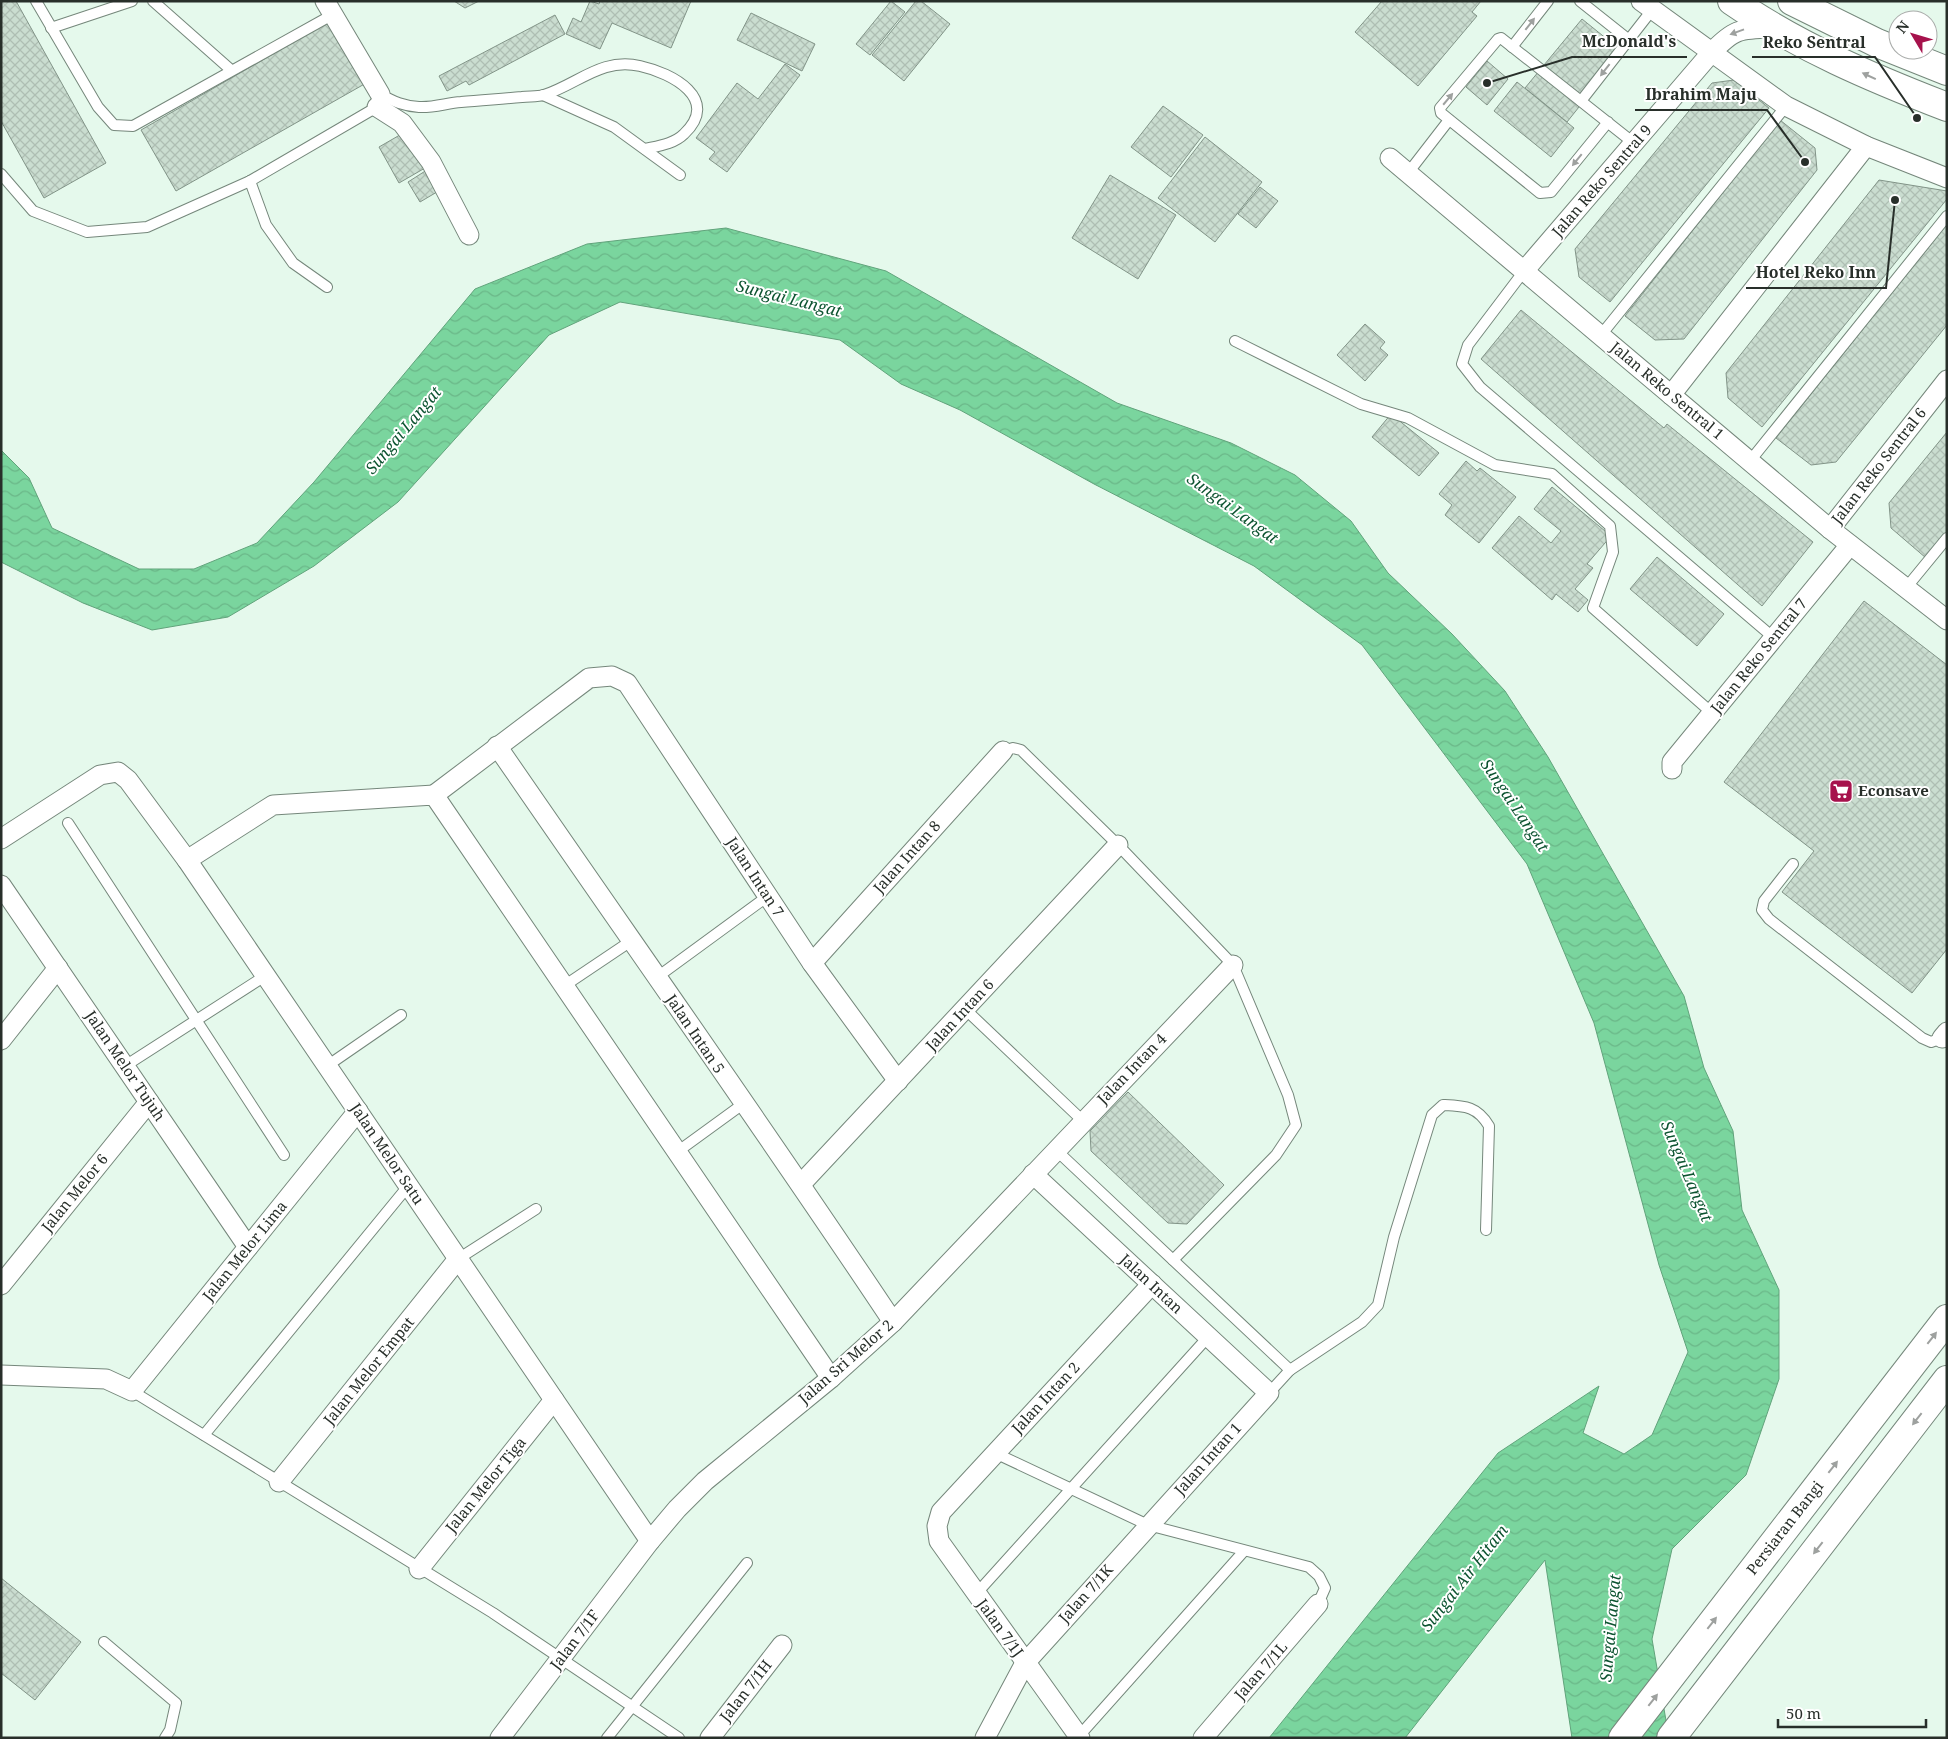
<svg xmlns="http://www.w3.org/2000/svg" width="1948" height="1739" viewBox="0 0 1948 1739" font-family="'Noto Serif',serif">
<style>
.water{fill:url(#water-waves);stroke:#61a37b}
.building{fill:url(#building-cross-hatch);stroke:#829488}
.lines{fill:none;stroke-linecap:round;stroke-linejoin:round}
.service-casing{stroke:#75877b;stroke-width:12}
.minor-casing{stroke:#75877b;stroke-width:21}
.secondary-casing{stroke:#75877b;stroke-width:30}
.primary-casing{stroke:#75877b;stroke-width:30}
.service{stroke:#fff;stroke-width:10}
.minor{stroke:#fff;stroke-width:19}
.secondary{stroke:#fff;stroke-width:28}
.primary{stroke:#fff;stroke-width:28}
.oneway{fill:#9ea19f}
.labels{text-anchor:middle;stroke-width:4;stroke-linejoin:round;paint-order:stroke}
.street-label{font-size:15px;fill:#282f2a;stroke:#fff}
.poi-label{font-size:15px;font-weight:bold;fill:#282f2a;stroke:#fff;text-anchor:start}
.water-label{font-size:16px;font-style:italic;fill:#0d5431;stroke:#fff}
.leader{fill:none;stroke:#282f2a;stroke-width:2}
.callout-dot{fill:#282f2a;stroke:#fff;stroke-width:2}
.callout-label{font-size:16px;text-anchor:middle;font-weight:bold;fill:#282f2a;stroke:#fff;stroke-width:4;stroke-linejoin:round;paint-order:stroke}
</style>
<defs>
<pattern id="water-waves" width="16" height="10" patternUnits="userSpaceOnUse" patternTransform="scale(1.25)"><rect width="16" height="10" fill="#7ad59e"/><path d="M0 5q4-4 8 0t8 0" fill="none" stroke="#6ab788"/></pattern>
<pattern id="building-cross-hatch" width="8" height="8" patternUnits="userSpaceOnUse" patternTransform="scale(1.25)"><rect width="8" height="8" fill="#caddd0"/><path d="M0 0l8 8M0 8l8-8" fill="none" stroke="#aebeb3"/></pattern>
</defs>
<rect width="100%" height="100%" fill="#e5f9ec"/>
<path class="water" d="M726,228l160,43 231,132 114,40 64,32 56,46 37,52 64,61 53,57 43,66 136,239 20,72 29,63 9,79 37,80v89l-33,96 -74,74 -20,90 17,99h-97l-27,-178 -140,178h-136l229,-285 101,-67 -16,47 41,21 28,-19 36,-83 -29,-87 -65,-242 -67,-159 -165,-219 -108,-79 -160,-82 -134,-74 -59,-26 -61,-44 -220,-38 -71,33 -151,167 -84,64 -86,51 -76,13 -69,-27 -82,-41v-112l28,28 23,50 87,41h55l63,-26 57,-61 161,-193 112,-45z"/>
<g class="building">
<path d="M1,1h15l90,162 -62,35 -43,-77z"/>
<path d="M454,1h25l-14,7z"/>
<path d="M590,1l9,3 1,-3h91l-20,47 -59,-25 -12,26 -34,-15 7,-16 8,4z"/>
<path d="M891,1l14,11 -35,43 -14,-11z"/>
<path d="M916,1h5l29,23 -46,57 -32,-26z"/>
<path d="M1382,1h99l-9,11 5,4 -59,70 -63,-54z"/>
<path d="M751,13l64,31 -13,27 -65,-31z"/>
<path d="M555,15l10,19 -96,51 -3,-4 -19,10 -8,-15z"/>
<path d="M1582,19l41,33 -56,70 -42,-34z"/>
<path d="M332,20l36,62 -192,109 -35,-61z"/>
<path d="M1487,61l21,18 -21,26 -21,-18z"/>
<path d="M785,64l15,11 -73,97 -18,-13 6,-7 -19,-14 41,-55 21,16z"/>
<path d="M1734,80l35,28 -159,194 -31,-25 -4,-28 137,-166z"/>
<path d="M1517,82l57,46 -23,29 -57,-46z"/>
<path d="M1163,106l40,29 -32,42 -40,-30z"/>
<path d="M1780,120l35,28 2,22 -133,169 -29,1 -30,-24z"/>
<path d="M405,132l20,36 -26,15 -20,-36z"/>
<path d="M1205,137l57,45 -47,60 -57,-44z"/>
<path d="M430,168l12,21 -22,13 -12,-20z"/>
<path d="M1110,175l66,40 -38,64 -66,-41z"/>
<path d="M1879,180l68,11v8l-185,228 -34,-29 -2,-25z"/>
<path d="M1260,187l18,14 -22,27 -18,-14z"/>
<path d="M1947,224v101l-111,137 -25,3 -35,-27z"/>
<path d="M1521,310l143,118 3,-4 146,118 -51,64 -281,-247z"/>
<path d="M1365,324l20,18 -5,6 8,7 -23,26 -28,-26z"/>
<path d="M1391,414l48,39 -20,23 -47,-39z"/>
<path d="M1947,432v101l-21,25 -35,-30 -2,-25z"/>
<path d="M1466,461l11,10 3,-3 36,29 -37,46 -34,-28 7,-10 -13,-11z"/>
<path d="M1552,487l59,49 -24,28 6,4 -18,21 13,11 -10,12 -22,-18 -4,6 -60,-52 27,-32 32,27 10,-12 -27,-22z"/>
<path d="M1657,557l67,57 -27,32 -67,-57z"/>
<path d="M1864,601l83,64v284l-35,44 -130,-101 32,-41 -90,-69z"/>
<path d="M1128,1092l96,93 -37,39 -19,-1 -77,-72 -1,-20z"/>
<path d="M1,1578l80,64 -46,58 -34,-27z"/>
</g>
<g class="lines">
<g class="service-casing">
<g id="service">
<path d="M36,1l62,106 16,18 19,1 199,-111"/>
<path d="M153,1l78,69"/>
<path d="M1580,1l49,39"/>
<path d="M51,28l81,-27"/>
<path d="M1512,47l36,-46"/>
<path d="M543,95l71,32 66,48"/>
<path d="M1581,101l71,-91"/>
<path d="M1608,122l-57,70 -11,1 -99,-80 -1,-5 58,-69 3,-1 134,106"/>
<path d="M1408,173l41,-53"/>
<path d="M1,174l32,37 54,21 60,-5 103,-46 127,-74 3,-13c14,8 24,12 39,13 14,1 28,-4 42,-5 20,-2 40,-3 61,-5 7,-1 15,0 22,-2 34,-11 58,-38 96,-29 32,7 81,33 44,68 -10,10 -26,12 -39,15"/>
<path d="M250,181l16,44 27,38 34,24"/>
<path d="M1524,271l-56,74 -6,19 18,23 294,251"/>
<path d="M1601,335l185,-229"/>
<path d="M1235,341l126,63 47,14 87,47 57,9 58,52 3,26 -20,56 119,105"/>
<path d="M1750,461l197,-245"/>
<path d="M1906,588l41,-50"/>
<path d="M1003,751l10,-3 8,2 97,95 115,120 55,130 8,30 -20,30 -103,105"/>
<path d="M68,823l216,332"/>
<path d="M1793,864l-29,37 -2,9 7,9 153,119 9,4 11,-4"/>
<path d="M656,978l112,-82"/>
<path d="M564,986l67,-45"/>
<path d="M965,1009l118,112"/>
<path d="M125,1066l140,-90"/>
<path d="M327,1066l74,-51"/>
<path d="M1056,1150l234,220"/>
<path d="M677,1152l66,-48"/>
<path d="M458,1259l78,-50"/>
<path d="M132,1391l361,222 186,125"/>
<path d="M1269,1393l21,-23 72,-48 16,-17 16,-68 38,-122 11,-10c22,1 34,1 46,21l-3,104"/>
<path d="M204,1435l205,-250"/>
<path d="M995,1453l153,72 161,42 10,9 6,12 -7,16"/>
<path d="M976,1594l232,-257"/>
<path d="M104,1642l72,61 -6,27 -5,8"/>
<path d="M1079,1736l165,-185"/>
<path d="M607,1738l140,-175"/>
</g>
</g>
<g class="minor-casing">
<g id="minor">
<path d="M325,1l55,93"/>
<path d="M1641,1l145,105 80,40 81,32"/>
<path d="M377,107l25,16 29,39 38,73"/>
<path d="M1390,158l440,371 117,91"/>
<path d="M1524,271l187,-218c23,-24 28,-24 60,-25"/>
<path d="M1671,395l195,-249"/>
<path d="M1830,529l117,-149"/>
<path d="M497,746c132,192 267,382 396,576"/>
<path d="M1672,769v-7l178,-217"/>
<path d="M434,795l155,-117 23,-2 15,7 185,280 86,118"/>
<path d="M1,839l99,-64 18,-3 10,8 59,80 463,681"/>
<path d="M187,860l86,-55 161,-10 397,583"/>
<path d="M1,885l247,362"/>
<path d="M812,963l191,-212"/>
<path d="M1942,1038l5,-6"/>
<path d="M1,1040l57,-72"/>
<path d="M801,1184l317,-339"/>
<path d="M1,1285l148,-183"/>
<path d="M1,1375l105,4 26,12 226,-280"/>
<path d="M279,1482l179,-223"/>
<path d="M419,1569l135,-169"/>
<path d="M500,1738l150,-197 27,-32 28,-28 126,-103 62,-56 340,-357"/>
<path d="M710,1738l72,-93"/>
<path d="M985,1738l40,-75 244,-270 -236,-219"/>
<path d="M1080,1738l-141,-197 -2,-15 4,-14 211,-228"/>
<path d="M1203,1738l115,-134"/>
</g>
</g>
<g class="secondary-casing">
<g id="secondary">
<path d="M1623,1738l324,-419"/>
<path d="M1671,1738l276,-358"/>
</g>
</g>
<g class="primary-casing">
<g id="primary">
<path d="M1732,1c67,46 140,77 215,106"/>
<path d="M1792,1l85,42 70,28"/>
</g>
</g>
<use href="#service" class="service"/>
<use href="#minor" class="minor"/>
<use href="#secondary" class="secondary"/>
<use href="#primary" class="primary"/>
</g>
<defs><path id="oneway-solid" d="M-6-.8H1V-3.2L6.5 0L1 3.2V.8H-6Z" transform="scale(1.25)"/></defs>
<g class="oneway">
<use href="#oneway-solid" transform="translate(1530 24) rotate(-52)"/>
<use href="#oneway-solid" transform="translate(1737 32) rotate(160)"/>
<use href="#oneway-solid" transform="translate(1605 70) rotate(128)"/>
<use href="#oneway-solid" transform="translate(1869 76) rotate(-155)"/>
<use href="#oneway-solid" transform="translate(1448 99) rotate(-50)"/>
<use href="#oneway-solid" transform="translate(1577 160) rotate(129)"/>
<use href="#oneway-solid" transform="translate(1932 1338) rotate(-52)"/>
<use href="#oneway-solid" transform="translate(1917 1419) rotate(128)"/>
<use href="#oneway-solid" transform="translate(1833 1467) rotate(-52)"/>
<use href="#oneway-solid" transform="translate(1818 1548) rotate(128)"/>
<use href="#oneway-solid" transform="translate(1712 1623) rotate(-52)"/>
<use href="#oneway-solid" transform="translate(1653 1700) rotate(-52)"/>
</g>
<defs>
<g id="supermarket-square" transform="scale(1.25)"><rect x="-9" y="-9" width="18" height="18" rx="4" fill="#a6124c" stroke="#fff"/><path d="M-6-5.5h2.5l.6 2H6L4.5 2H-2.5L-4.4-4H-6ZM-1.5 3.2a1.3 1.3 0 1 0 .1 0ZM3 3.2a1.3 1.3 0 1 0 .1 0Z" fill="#fff"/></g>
</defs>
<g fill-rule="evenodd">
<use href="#supermarket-square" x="1841" y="791"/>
</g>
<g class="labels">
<g class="street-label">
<text transform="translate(1602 181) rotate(-49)" y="5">Jalan Reko Sentral 9</text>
<text transform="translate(1667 391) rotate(40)" y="5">Jalan Reko Sentral 1</text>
<text transform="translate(1879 466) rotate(-52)" y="5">Jalan Reko Sentral 6</text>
<text transform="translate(1759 656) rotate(-51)" y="5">Jalan Reko Sentral 7</text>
<text transform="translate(907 857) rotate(-48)" y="5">Jalan Intan 8</text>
<text transform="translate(755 877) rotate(57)" y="5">Jalan Intan 7</text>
<text transform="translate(960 1015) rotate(-47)" y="5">Jalan Intan 6</text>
<text transform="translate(695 1034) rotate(56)" y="5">Jalan Intan 5</text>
<text transform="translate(125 1066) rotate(56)" y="5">Jalan Melor Tujuh</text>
<text transform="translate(1132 1069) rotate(-46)" y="5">Jalan Intan 4</text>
<text transform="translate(387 1154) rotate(56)" y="5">Jalan Melor Satu</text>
<text transform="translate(75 1193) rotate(-51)" y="5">Jalan Melor 6</text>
<text transform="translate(245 1251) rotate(-51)" y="5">Jalan Melor Lima</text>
<text transform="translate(1151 1284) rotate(43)" y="5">Jalan Intan</text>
<text transform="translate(846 1362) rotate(-41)" y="5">Jalan Sri Melor 2</text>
<text transform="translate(369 1371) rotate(-51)" y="5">Jalan Melor Empat</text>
<text transform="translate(1046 1398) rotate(-47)" y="5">Jalan Intan 2</text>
<text transform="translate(1208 1459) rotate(-48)" y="5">Jalan Intan 1</text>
<text transform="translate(486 1485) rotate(-51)" y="5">Jalan Melor Tiga</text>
<text transform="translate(1785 1528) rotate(-52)" y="5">Persiaran Bangi</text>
<text transform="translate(1086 1594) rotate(-48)" y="5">Jalan 7/1K</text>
<text transform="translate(1000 1628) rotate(54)" y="5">Jalan 7/1J</text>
<text transform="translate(575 1640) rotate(-53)" y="5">Jalan 7/1F</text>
<text transform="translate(1261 1671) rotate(-49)" y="5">Jalan 7/1L</text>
<text transform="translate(746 1691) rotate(-52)" y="5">Jalan 7/1H</text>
</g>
<g class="poi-label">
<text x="1858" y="796">Econsave</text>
</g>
<g class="water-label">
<text transform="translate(789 298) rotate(14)" y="6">Sungai Langat</text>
<text transform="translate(403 430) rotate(-50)" y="6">Sungai Langat</text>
<text transform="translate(1233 508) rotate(36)" y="6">Sungai Langat</text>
<text transform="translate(1515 805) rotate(56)" y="6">Sungai Langat</text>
<text transform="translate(1687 1171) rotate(67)" y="6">Sungai Langat</text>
<text transform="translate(1464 1578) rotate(-52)" y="6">Sungai Air Hitam</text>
<text transform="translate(1610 1628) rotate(-85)" y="6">Sungai Langat</text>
</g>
</g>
<path class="leader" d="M1487 83L1572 57H1687M1917 118L1875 57H1752M1805 162L1767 110H1635M1895 200L1886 288H1746"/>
<g class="callout-dot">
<circle cx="1487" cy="83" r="5"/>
<circle cx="1917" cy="118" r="5"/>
<circle cx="1805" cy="162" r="5"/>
<circle cx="1895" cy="200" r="5"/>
</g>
<g class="callout-label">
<text x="1629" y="47">McDonald's</text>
<text x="1814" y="48">Reko Sentral</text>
<text x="1701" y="100">Ibrahim Maju</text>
<text x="1816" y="278">Hotel Reko Inn</text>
</g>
<rect width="1948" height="1739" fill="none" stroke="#282f2a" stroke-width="5"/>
<g transform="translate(1913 35) rotate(308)"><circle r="24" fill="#ffffff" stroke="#a9acaa"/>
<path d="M0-4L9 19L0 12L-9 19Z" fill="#a6124c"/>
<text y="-8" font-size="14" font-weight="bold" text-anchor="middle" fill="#282f2a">N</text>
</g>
<path d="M1778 1719v8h148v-8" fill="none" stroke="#282f2a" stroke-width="2.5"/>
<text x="1786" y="1719" font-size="15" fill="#282f2a" stroke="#ffffff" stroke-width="4" paint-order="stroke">50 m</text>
</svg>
